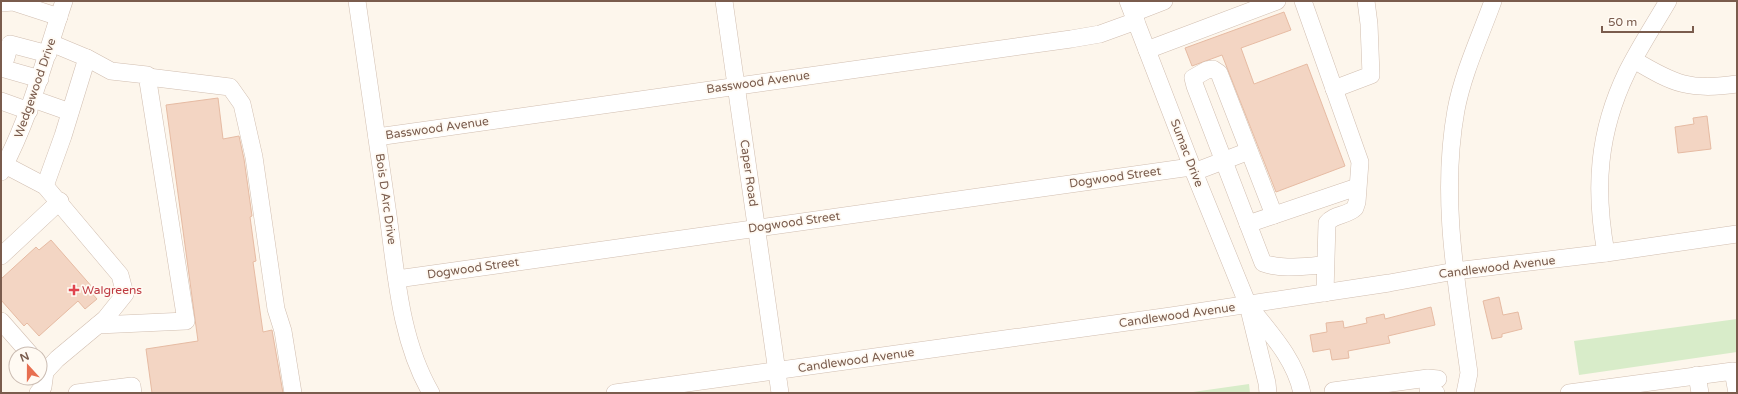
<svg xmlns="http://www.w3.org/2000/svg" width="1738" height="394" viewBox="0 0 1738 394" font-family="'Varela Round',sans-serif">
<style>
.green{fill:#d8ecc9}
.building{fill:#f3d5c3;stroke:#e6bba3}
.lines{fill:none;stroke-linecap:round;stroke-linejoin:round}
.minor-casing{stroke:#d1beb0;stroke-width:18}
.minor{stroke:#fff;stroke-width:17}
.health-dot{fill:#e0444e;stroke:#fffaf3;stroke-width:1.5}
.labels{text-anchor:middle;stroke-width:3.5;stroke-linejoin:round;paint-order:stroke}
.street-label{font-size:12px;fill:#7a5c4d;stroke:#fffaf3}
.health-label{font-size:12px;fill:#be3a42;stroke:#fffaf3;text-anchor:start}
</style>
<rect width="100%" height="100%" fill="#fdf6ec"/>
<g class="green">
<path d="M1737,319v33l-158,23 -5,-34z"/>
<path d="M1249,384l1,9h-64z"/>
</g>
<g class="building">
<path d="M1284,12l7,18 -50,18 13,36 53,-20 38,102 -69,26 -54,-137 -30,11 -7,-18z"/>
<path d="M218,98l5,41 16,-3 5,23 8,57 -2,1 6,44 -3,1 10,70 9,-2 11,63h-131l-6,-44 52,-8 -32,-236z"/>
<path d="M1707,116l4,33 -33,4 -3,-26 19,-3 -1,-6z"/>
<path d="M51,240l42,48 -3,3 7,8 -12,10 -7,-8 -39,35 -12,-13 -3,3 -23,-26v-21l35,-32 3,3z"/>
<path d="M1499,297l4,18 15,-3 4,17 -20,5v3l-10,2 -9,-38z"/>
<path d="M1431,307l4,18 -47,11 2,7 -42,8 1,7 -17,2 -2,-11 -17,3 -3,-17 17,-3 -1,-9 17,-2 1,7 23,-5 -1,-5 18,-4 1,5z"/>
</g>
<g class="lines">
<g class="minor-casing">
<g id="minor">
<path d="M357,1c10,69 20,138 30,207 9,62 12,130 44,185"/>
<path d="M724,1l56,392"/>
<path d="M1128,1l66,171 54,133 19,78 1,10"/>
<path d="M1303,1l57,161 -3,40 -2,6c-8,8 -21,6 -28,15l-2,70"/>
<path d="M1,3l12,-1 46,15"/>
<path d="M1133,13l31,-12"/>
<path d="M1147,50l130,-49"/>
<path d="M1,56l5,2 4,-14 38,10"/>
<path d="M87,58l24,13 36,4 39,246 -88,4"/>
<path d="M1634,60c40,24 56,31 103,24"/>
<path d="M1,68l39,11"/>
<path d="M148,77l82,10 12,17 12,53 22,152 7,22 10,62"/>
<path d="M1334,89l37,-14 -2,-51 -3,-23"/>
<path d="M33,99l37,13"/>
<path d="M1,101l28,10"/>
<path d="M377,137l694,-98 29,-5 36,-13"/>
<path d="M5,165l40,21 75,89 5,19 -20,25 -48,40 -12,13 -2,15 -5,6"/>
<path d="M1,172c30,-56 43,-112 63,-171"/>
<path d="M1194,172l55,-21"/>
<path d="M45,186l18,-50 24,-78 -36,-15"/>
<path d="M1274,215l-55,-142 -6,-4 -6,1 -14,8 2,8 68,177c19,7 42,3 62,2"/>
<path d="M1248,224l109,-37"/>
<path d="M1606,253c-12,-65 -8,-121 21,-181 12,-24 27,-47 41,-71"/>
<path d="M1,256l59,-55"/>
<path d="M397,279l794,-112"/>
<path d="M1252,310c20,25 43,50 50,83"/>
<path d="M1,321l29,33"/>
<path d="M1697,375l3,18"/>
<path d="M1428,389l8,4"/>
<path d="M77,393l55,-7 1,7"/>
<path d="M615,393l556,-77 218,-33 66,-12 151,-18 131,-19"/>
<path d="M1333,393v-2l95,-13 10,1"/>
<path d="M1465,393l4,-20c-12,-87 -29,-175 -13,-263 7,-37 24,-73 37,-109"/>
<path d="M1569,393l164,-22 4,22"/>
</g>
</g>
<use href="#minor" class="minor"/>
</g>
<path class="health-dot" d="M72 284h4v4h4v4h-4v4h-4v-4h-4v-4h4z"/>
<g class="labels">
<g class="street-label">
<text transform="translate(758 82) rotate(-8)" y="4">Basswood Avenue</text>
<text transform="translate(35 88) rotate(-71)" y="4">Wedgewood Drive</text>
<text transform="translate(437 128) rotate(-8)" y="4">Basswood Avenue</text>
<text transform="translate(1187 153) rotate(69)" y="4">Sumac Drive</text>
<text transform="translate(749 173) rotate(82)" y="4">Caper Road</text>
<text transform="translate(1115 177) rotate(-8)" y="4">Dogwood Street</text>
<text transform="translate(386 199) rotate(82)" y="4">Bois D Arc Drive</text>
<text transform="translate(794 222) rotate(-8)" y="4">Dogwood Street</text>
<text transform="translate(1497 267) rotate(-7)" y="4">Candlewood Avenue</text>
<text transform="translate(473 268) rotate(-8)" y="4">Dogwood Street</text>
<text transform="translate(1177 315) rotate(-8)" y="4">Candlewood Avenue</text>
<text transform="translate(856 360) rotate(-8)" y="4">Candlewood Avenue</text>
</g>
<g class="health-label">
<text x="82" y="294">Walgreens</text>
</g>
</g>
<rect width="1738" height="394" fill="none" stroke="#7a5c4d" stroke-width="4"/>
<g transform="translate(28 366) rotate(339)"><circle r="19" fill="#fffaf3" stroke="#cabbb1"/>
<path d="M0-3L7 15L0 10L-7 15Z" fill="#e76f51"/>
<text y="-6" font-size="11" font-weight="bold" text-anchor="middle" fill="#7a5c4d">N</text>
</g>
<path d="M1602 26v6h91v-6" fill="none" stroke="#7a5c4d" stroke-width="2"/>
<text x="1608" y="26" font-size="12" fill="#7a5c4d" stroke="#fffaf3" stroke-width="3" paint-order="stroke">50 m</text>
</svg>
